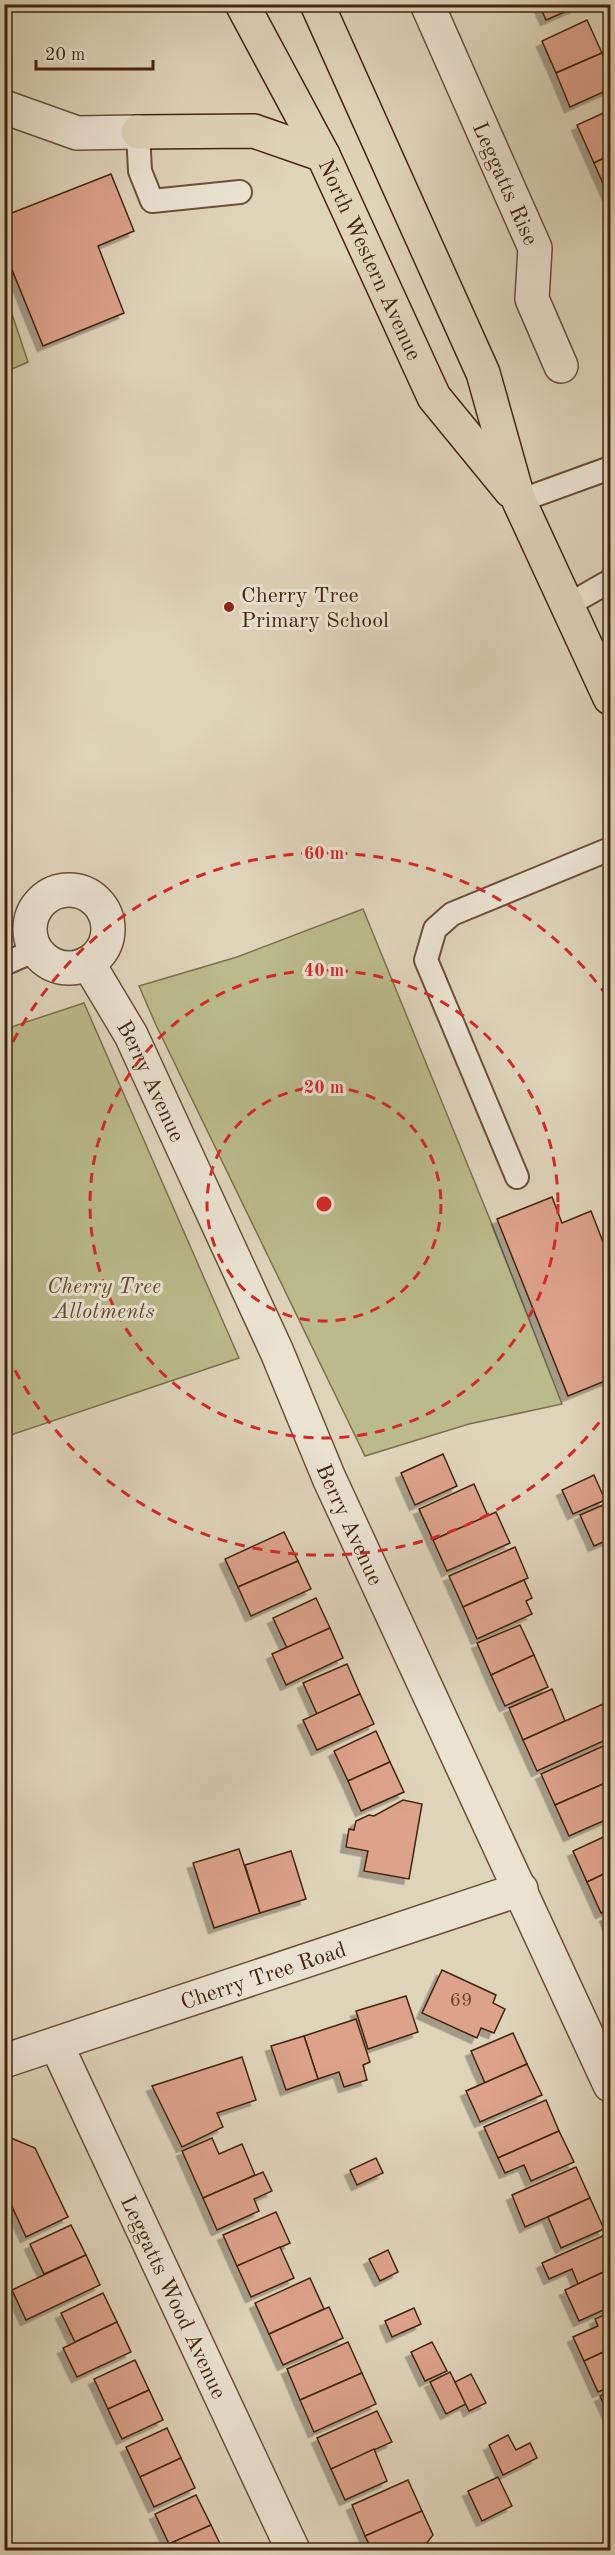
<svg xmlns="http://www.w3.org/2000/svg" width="615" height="2555" viewBox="0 0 615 2555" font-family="'Old Standard TT',serif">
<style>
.green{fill:#baba8a;stroke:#7e704c;stroke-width:1.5}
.building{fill:#dca28a;stroke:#43250d;stroke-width:1.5;filter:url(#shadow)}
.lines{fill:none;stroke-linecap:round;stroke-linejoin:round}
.lane-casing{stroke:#6a5138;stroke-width:26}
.street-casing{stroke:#6a5138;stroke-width:36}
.highway-casing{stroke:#43250d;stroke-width:36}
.lane{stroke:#eae3d2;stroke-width:22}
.street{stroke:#eae3d2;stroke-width:33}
.highway{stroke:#ded4b9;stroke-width:33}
.ring{fill:none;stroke:#d62828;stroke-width:3;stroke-dasharray:10 8}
.poi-dot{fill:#8f2418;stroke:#eae3d2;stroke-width:2}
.labels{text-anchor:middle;stroke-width:6;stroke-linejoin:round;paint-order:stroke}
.number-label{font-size:20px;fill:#69442c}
.street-label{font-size:22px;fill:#43250d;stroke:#eae3d2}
.poi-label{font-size:22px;fill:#43250d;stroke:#eae3d2;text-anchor:start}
.park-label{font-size:22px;font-style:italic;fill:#614a2c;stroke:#eae3d2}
.centre{fill:#d62828;stroke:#eae3d2;stroke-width:3}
.ring-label{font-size:18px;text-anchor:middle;font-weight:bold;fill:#d62828;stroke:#eae3d2;stroke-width:6;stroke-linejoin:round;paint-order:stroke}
</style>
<defs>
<filter id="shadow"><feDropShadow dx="-5.5" dy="5.5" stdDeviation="0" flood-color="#0004"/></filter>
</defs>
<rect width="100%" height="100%" fill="#ded4b9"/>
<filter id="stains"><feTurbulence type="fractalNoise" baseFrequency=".00333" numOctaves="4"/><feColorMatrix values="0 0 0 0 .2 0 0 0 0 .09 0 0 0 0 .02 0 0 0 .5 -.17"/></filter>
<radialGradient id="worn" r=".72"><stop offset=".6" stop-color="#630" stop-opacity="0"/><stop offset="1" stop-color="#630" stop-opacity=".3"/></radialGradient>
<g class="green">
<path d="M5,293l23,69 -23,10h-1z"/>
<path d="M363,909l128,313 71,182 -93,20 -104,32 -209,-431 -17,-39 98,-29z"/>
<path d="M84,1003l155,355 -234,79v-408z"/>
</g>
<g class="building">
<path d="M539,4h36l1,3 -30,13z"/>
<path d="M587,20l15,33 -46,20 -14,-32z"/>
<path d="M602,53l8,20v16l-40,18 -14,-34z"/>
<path d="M610,110v45l-16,8 -17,-38z"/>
<path d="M610,155v39l-2,1 -14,-32z"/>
<path d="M111,174l23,57 -36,15 26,67 -81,33 -39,-96v-34z"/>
<path d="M552,1197l10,26 29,-12 19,49v119l-42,17 -71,-177z"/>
<path d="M443,1454l14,32 -42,19 -14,-32z"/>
<path d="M594,1475l11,25 -32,14 -11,-24z"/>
<path d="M474,1484l14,32 -55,24 -14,-31z"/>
<path d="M603,1505l7,16v18l-16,7 -14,-31z"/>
<path d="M496,1512l14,31 -63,28 -14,-31z"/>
<path d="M284,1532l14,29 -60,26 -13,-28z"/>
<path d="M515,1547l13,31 -65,29 -14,-31z"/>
<path d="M298,1561l13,28 -60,27 -13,-29z"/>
<path d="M524,1580l8,18 -6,3 6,13 -55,25 -14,-32z"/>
<path d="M316,1598l14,30 -43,20 -14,-30z"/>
<path d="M520,1625l14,30 -43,20 -14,-32z"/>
<path d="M330,1628l13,30 -57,27 -14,-31z"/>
<path d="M534,1655l14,32 -43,19 -14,-31z"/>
<path d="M347,1664l13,30 -43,20 -14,-31z"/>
<path d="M552,1689l13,32 -42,19 -14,-32z"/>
<path d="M360,1694l14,30 -57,26 -14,-30z"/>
<path d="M603,1704l7,15v19l-73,33 -14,-31z"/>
<path d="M376,1731l14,31 -42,19 -14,-30z"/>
<path d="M610,1743v38l-55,24 -14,-31z"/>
<path d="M390,1762l14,30 -43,19 -13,-30z"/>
<path d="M610,1781v37l-41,18 -14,-31z"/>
<path d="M403,1800l19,4 -13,75 -45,-8 4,-20 -22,-4 3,-18 5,1 2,-9 13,-6 5,1z"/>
<path d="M610,1834v37l-23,11 -14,-31z"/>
<path d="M239,1849l21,64 -46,15 -21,-65z"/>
<path d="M291,1851l15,48 -46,14 -15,-48z"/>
<path d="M610,1871v38l-9,4 -14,-31z"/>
<path d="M610,1914v15l-5,-13z"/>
<path d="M442,1970l54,25 -3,8 12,6 -11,24 -13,-5 -4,10 -55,-25z"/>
<path d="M406,1996l12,36 -50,17 -12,-38z"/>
<path d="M356,2019l14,43 -7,3 4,15 -23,7 -5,-15 -21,7 -14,-43z"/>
<path d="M513,2033l14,31 -42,19 -14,-32z"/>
<path d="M304,2036l14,43 -32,11 -15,-44z"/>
<path d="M242,2057l14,43 -39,13 6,14 -41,20 -30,-61z"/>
<path d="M527,2064l15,31 -62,27 -14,-31z"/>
<path d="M546,2100l13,31 -61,27 -14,-31z"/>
<path d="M559,2131l15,31 -43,19 -7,-16 -19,8 -7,-15z"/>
<path d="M4,2135l31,13 33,69 -42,20 -22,-48z"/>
<path d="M212,2138l7,16 23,-10 13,31 -52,23 -21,-47z"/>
<path d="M376,2158l7,15 -26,12 -7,-15z"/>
<path d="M576,2167l14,31 -65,29 -13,-32z"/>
<path d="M263,2172l9,19 -18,8 5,12 -42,19 -14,-32z"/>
<path d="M590,2198l14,31 -43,19 -13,-31z"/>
<path d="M276,2212l14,31 -53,23 -14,-31z"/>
<path d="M71,2225l15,30 -42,19 -14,-30z"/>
<path d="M607,2234l3,7v28l-32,15 -6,-15 -23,10 -7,-16z"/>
<path d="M280,2247l14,31 -43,19 -14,-31z"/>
<path d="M388,2250l10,22 -18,9 -11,-22z"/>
<path d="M86,2255l14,30 -74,35 -14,-30z"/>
<path d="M610,2269v38l-31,14 -14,-31z"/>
<path d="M310,2278l14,31 -55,25 -14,-31z"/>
<path d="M103,2293l14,29 -42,20 -14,-29z"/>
<path d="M329,2307l14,31 -60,27 -14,-31z"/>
<path d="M414,2308l7,16 -29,13 -7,-16z"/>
<path d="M610,2312v37l-26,12 -11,-24 25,-11 -3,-7z"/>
<path d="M117,2322l14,30 -54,25 -14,-29z"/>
<path d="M348,2342l14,31 -62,27 -13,-31z"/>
<path d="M432,2342l15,29 -22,10 -14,-29z"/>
<path d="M610,2349v38l-12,5 -14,-31z"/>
<path d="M135,2360l14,30 -41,19 -14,-30z"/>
<path d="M450,2372l16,32 -20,10 -16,-32z"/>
<path d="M362,2373l14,31 -62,28 -14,-32z"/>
<path d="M471,2374l15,29 -17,8 -14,-29z"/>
<path d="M149,2390l14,30 -41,19 -14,-30z"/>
<path d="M610,2391v27l-10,-22z"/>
<path d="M377,2411l15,31 -61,27 -14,-31z"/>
<path d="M167,2428l14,30 -41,19 -14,-30z"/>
<path d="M508,2435l8,15 14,-7 7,15 -34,17 -14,-30z"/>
<path d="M374,2449l13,32 -42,19 -14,-31z"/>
<path d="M181,2458l14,30 -41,19 -14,-30z"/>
<path d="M498,2477l14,29 -30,15 -14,-30z"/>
<path d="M408,2480l14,31 -57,25 -13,-31z"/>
<path d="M196,2495l15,30 -42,19 -14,-30z"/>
<path d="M422,2511l11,24 -11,14 -50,1 -7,-14z"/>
<path d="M211,2525l12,25h-51l-3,-6z"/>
</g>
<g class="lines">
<g class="lane-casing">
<g id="lane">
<path d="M138,132l2,39 12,30 88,-9"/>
<path d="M519,501l91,-33"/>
<path d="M568,605l42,-24"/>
<path d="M4,964l32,-14"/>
<path d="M517,1177l-91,-217 9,-31 17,-15 158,-65"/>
</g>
</g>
<g class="street-casing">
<g id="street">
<path id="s1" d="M427,4l108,244 -3,51 29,67"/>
<path d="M4,107l73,26 61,-1"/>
<circle cx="69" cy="929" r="39"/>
<path id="s2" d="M88,963l43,72 146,317 52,126 281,607"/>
<path id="s3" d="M56,2044l237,506"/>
<path id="s4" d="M4,2061l517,-172"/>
</g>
</g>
<g class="highway-casing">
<g id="highway">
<path id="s5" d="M242,4l81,151 111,242 77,94"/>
<path d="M317,4l166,369 36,128 91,197"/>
<path d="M138,132l116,-1 69,24"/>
</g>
</g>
<use href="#lane" class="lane"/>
<use href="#street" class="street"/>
<use href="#highway" class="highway"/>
</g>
<g class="ring">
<circle cx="324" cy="1204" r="117"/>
<circle cx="324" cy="1204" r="234"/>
<path d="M610 1408A351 351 0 0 1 5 1350M5 1058A351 351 0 0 1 610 1000"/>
</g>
<circle class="poi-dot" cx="229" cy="607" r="6"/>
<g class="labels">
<g class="number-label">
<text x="461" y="2006">69</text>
</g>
<g class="street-label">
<text dy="8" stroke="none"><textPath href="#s1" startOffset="196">Leggatts Rise</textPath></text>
<text dy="8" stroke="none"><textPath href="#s5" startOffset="286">North Western Avenue</textPath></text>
<text dy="8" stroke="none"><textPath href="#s2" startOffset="134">Berry Avenue</textPath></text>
<text dy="8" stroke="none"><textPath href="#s2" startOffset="620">Berry Avenue</textPath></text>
<text dy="8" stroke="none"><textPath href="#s4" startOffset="273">Cherry Tree Road</textPath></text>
<text dy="8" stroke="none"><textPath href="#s3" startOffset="279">Leggatts Wood Avenue</textPath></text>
</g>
<g class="poi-label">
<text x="241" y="602">Cherry Tree<tspan x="241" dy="25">Primary School</tspan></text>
</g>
<g class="park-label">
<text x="104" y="1293">Cherry Tree<tspan x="104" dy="25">Allotments</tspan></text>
</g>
</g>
<circle cx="324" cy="1204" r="9" class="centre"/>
<g class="ring-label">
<text x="324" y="859">60 m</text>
<text x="324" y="976">40 m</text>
<text x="324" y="1093">20 m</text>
</g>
<rect width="615" height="2555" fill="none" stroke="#ded4b9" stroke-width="24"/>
<rect x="6" y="6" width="603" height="2543" fill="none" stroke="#43250d" stroke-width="3"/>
<rect x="12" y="12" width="591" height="2531" fill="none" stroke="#43250d" stroke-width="1.5"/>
<path d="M36 60v9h117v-9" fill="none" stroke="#43250d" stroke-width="3"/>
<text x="45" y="60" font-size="18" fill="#43250d" stroke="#eae3d2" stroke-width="4.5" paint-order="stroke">20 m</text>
<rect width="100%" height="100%" filter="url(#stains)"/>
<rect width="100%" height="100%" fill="url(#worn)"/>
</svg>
